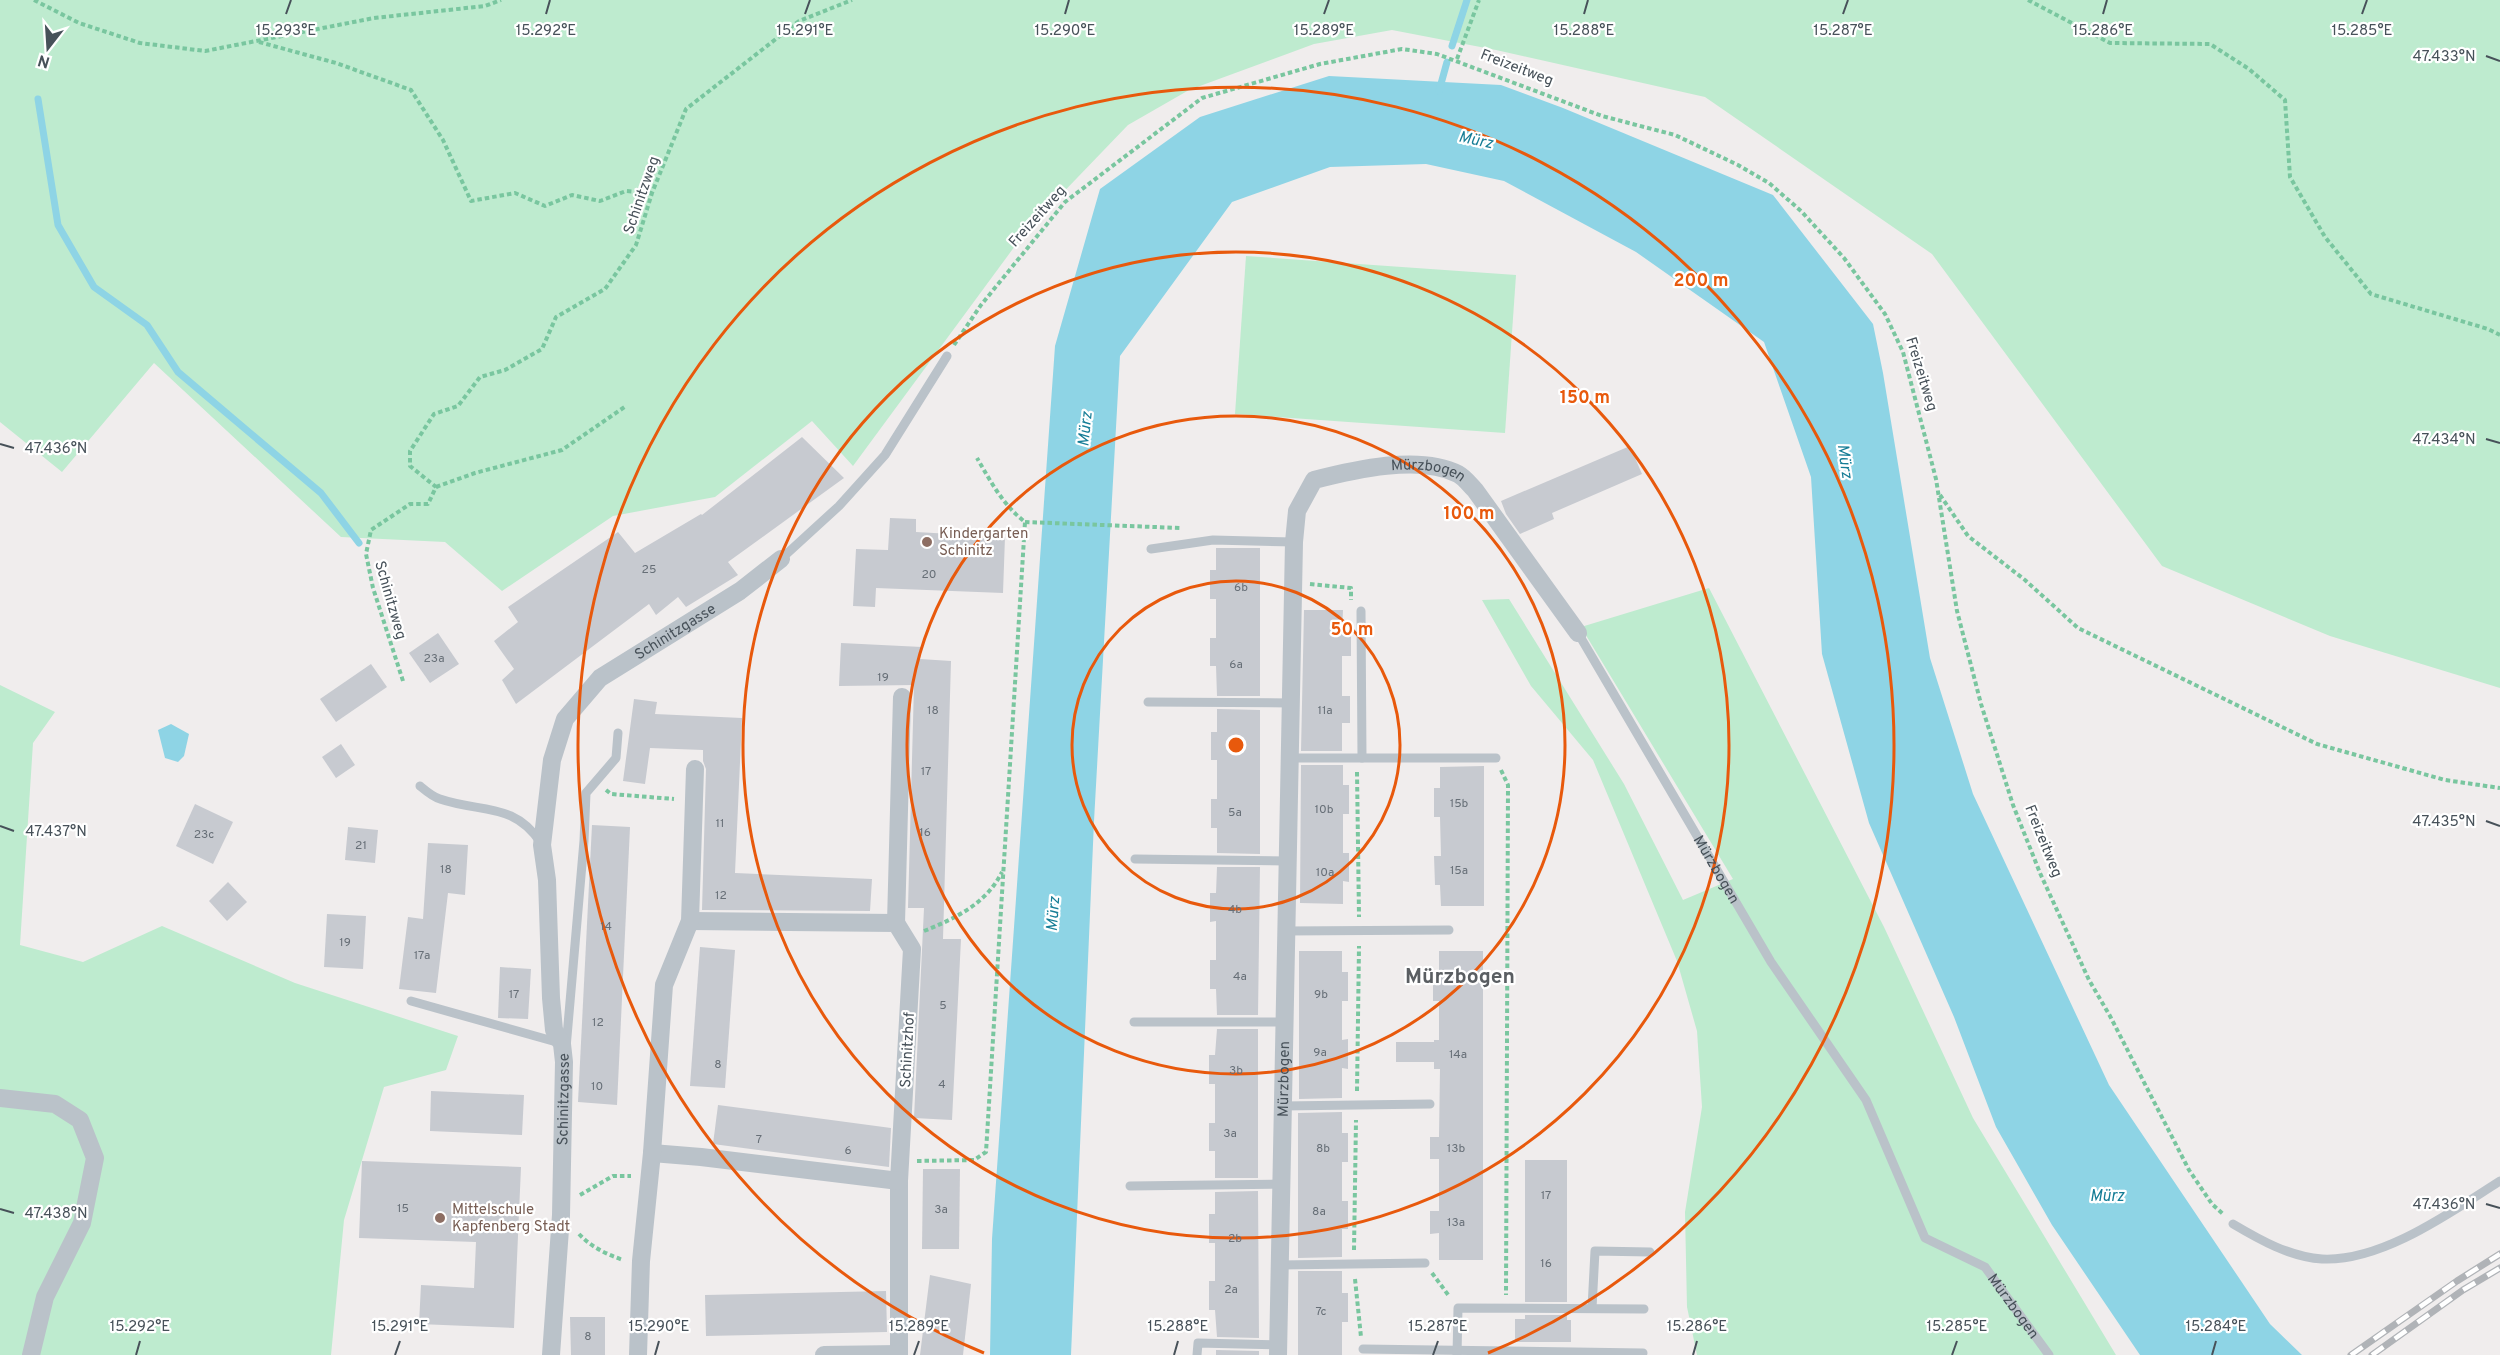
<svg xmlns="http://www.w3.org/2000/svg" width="2500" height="1355" viewBox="0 0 2500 1355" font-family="Overpass,sans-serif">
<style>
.green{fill:#beebcf}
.water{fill:#8ed4e5}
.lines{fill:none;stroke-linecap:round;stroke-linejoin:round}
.stream{stroke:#8ed4e5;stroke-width:7}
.building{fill:#c7cad0}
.path{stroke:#79c69f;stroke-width:4;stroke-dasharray:4.5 3;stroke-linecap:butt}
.lane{stroke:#bac2c9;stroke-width:9}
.street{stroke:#bac2c9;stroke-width:18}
.rail-casing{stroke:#b0b3b7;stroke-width:7}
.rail{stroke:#fff;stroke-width:4.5;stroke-dasharray:14;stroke-linecap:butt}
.ticks{fill:none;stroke:#475159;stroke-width:2}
.ring{fill:none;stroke:#e8590c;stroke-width:3}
.education-dot{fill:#8d6e63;stroke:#fff;stroke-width:2}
.labels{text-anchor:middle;stroke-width:4.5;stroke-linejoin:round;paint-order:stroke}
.number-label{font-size:12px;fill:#676f77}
.street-label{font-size:15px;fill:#475159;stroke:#fff}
.education-label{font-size:15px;fill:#785e54;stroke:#fff;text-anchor:start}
.water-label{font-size:16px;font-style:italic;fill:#167d96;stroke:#fff}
.district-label{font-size:21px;font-weight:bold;fill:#5a5e62;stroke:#fff}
.ticks-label{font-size:15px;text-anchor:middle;fill:#475159;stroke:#fff;stroke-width:4.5;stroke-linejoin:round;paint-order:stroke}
.centre{fill:#e8590c;stroke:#fff;stroke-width:3}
.ring-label{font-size:18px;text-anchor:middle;font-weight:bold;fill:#e8590c;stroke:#fff;stroke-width:4.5;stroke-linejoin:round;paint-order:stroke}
</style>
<rect width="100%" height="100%" fill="#f0eded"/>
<g class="green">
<path d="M0,0h2500v688l-170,-52 -168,-70 -230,-312 -227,-157 -209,-47 -104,-20 -78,14 -125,46 -61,35 -102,106 -173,235 -41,-45 -97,76 -102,19 -111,75 -57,-49 -104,-5 -187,-174 -92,109 -62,-50z"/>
<path d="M1246,256l270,19 -11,158 -270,-19z"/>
<path d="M1709,588l175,339 89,191 143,237h-419l-10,-48 -2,-95 17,-105 -5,-76 -20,-70 -84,-201 -62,-74 -49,-86 27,-1 115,185 59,116 50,-21 -152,-252z"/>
<path d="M0,685l55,27 -22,31 -13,202 63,17 79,-36 133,57 163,53 -12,34 -62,17 -40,133 -13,135h-331z"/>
</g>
<g class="water">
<path d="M1329,76l172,9 62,23 210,87 100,129 10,49 47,285 43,136 136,291 161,239 32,31h-162l-88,-130 -56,-98 -42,-110 -85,-194 -47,-169 -11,-177 -47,-135 -128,-90 -132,-71 -78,-17 -96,3 -98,35 -112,154 -26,465 -23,534h-81l2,-116 63,-893 45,-157 100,-72z"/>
<path d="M171,724l18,10 -5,22 -6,6 -13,-4 -7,-28z"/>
</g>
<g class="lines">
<g class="stream">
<path d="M1452,46l15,-46"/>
<path d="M1439,91l8,-29"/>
<path d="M38,99l20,126 36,62 53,38 31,47 143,121 38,50"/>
</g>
</g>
<g class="building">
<path d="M802,437l42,41 -116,84 10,13 -52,32 -8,-10 -22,18 -7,-11 -133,100 -14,-24 12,-11 -20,-28 24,-19 -10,-15 110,-75 17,21 66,-39 1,1z"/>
<path d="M1630,446l12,28 -90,39 2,6 -34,15 -14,-20 -5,-13z"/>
<path d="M890,518l26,1v13l89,5 -2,56 -127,-5 -1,19 -22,-1 3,-57 32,1z"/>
<path d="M1216,548h44v148h-43l-1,-30h-6v-28h6v-39h-6v-29h6z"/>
<path d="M1304,610h39l-1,21h9v25h-9v40h8v27h-8v28h-41z"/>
<path d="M438,633l21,31 -29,19 -21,-30z"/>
<path d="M841,643l81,4 -2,12 31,2 -8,278h18l-9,181 -38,-2 10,-210h-16l6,-223 -75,1z"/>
<path d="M371,664l16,23 -51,35 -16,-23z"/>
<path d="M634,699l23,3 -2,12 87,4 -7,155 137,6 -2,32 -168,-1 4,-141 -3,-8v-11l-53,-2 -5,36 -22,-3z"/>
<path d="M1217,709l43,1v144l-43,-1v-25h-6v-29h6v-39h-6v-28h6z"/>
<path d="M341,744l14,21 -19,13 -14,-21z"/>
<path d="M1301,765h42v20h6v29h-6v39h6v29l-6,-1v23l-43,-1z"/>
<path d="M1484,766v140h-43l-1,-21h-5l-1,-29h7l-1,-39h-6v-29h6v-21z"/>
<path d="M195,804l38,18 -20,42 -37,-18z"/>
<path d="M592,825l38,2 -13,278 -39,-3z"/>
<path d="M348,827l30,3 -3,33 -30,-3z"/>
<path d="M428,843l40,2 -3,50 -17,-2 -12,100 -37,-4 9,-72 15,2z"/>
<path d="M1217,867h43l-2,148h-41l-1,-26h-6v-29h6v-39l-6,1v-29h6z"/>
<path d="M228,882l19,20 -20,19 -18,-20z"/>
<path d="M327,914l39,2 -3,53 -39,-2z"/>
<path d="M700,947l35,3 -10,138 -35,-2z"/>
<path d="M1299,951h43v21h6v29h-6v39l6,-1v30l-6,-1v30l-43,1z"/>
<path d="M1439,951h44v309h-44v-27l-9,1v-23h9v-52h-9v-22h9l1,-68h-6v-7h-38v-20h38v-2h5v-39h-6v-29h6z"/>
<path d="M500,967l31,2 -3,50 -30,-1z"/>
<path d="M1217,1029h41v149h-43v-27h-6v-28h6v-39h-6v-29h6z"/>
<path d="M431,1091l93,4 -2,40 -92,-4z"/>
<path d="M718,1105l173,23 -2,39 -176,-23z"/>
<path d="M1342,1112v21h6v29h-6v39h6v28h-6v28l-44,1v-145z"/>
<rect x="1525" y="1160" width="42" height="142"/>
<path d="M362,1161l159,6 -7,161 -95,-4 2,-39 53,3 2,-46 -117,-4z"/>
<path d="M923,1169h37l-1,80h-37z"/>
<path d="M1258,1191l1,147 -42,-1 -2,-27h-6v-29h6v-38h-6v-29h6v-22z"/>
<path d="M1298,1271h44v22h6v29h-6v33h-44z"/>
<path d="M930,1275l41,9 -8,71h-43z"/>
<path d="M886,1291l1,41 -181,4 -1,-41z"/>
<path d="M1525,1315h42v5h4v22h-56v-23h10z"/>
<path d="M570,1317h35v38h-34z"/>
<path d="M1216,1350l43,1v4h-43z"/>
</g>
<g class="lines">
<g class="path">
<path d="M34,0l45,23 61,20 65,8 169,-33 111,-12 16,-6"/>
<path d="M2028,0l82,43 100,1 39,25 36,31 5,77 35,60 46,57 117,35 12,6"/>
<path d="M259,42l77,21 75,27 32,50 28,61 44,-8 30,13 27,-11 28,6 26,-10 26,2"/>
<path d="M1457,59l22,-59"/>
<path d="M954,345l27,-40 84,-103 137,-104 118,-34 82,-15 35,5 165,62 73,19 63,30 31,18 32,28 43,47 41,56 18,38 33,127 21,132 24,93 32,101 27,68 49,107 21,36 79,154 23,34 11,10"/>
<path d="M436,487l39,-14 87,-23 64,-44"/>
<path d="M1940,495l28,41 57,44 53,48 239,116 128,36 55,8"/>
<path d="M1025,522l155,6"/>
<path d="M1310,584l41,4v12"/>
<path d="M403,681l-30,-93 -7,-34 5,-24 39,-26h18l8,-17 -26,-21v-15l24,-37 24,-8 22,-29 25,-7 37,-21 14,-32 49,-28 31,-44 16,-52 34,-84 113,-88 53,-21"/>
<path d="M1501,770l7,15 -2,510"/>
<path d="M1357,772l2,145"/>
<path d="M606,790l5,4 63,5"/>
<path d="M924,931c32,-13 62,-27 78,-59"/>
<path d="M1357,1091l2,-145"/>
<path d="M917,1161l57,-1 12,-8 39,-630c-22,-17 -34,-40 -48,-64"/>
<path d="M580,1195l33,-19h18"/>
<path d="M579,1234c12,13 27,20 44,26"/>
<path d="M1354,1250l2,-130"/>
<path d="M1432,1273l17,23"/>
<path d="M1355,1279l6,58"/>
</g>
<g class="lane">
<path d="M1151,549l62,-9 81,2"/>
<path d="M781,559l58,-53 46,-51 62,-99"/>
<path d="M1361,611l1,147"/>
<path id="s1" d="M1578,633l193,329 95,138 59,138 60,29 64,88"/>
<path d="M1148,702l143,1"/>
<path d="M1290,758h206"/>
<path d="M420,786c6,5 13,11 20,13 41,14 74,3 101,44"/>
<path d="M1135,859l153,2"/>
<path d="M1286,931l163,-1"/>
<path d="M411,1001l149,42"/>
<path d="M1134,1022h151"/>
<path d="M566,1048l18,-207 2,-48 30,-35 2,-25"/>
<path d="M1283,1106l147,-2"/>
<path d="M1130,1186l152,-2"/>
<path d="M2233,1224c27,16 57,33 89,35 60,3 129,-47 178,-78"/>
<path d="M1280,1265l145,-2"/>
<path d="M1592,1308l3,-57 55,1"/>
<path d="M1363,1349l280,4"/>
<path d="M1197,1355l1,-12 81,2"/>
<path d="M1457,1355l1,-47 186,1"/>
</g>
<g class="street">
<path d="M690,921l206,2 16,26 -13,232v173"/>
<path d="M896,923l6,-226"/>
<path d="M0,1098l55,6 25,16 15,38 -13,65 -37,74 -14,58"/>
<path d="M652,1153l49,4 198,24"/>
<path id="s2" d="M551,1355l10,-140 3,-153 -2,-18 -8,-14 -3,-32 -4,-118 -5,-35 10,-85 13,-41 35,-41 140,-87 41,-32"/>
<path d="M638,1355l3,-94 11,-108 12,-168 26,-64 5,-152"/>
<path d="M824,1355l75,-1"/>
<path id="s3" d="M1278,1355l16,-813 3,-31 17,-31c39,-10 106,-26 144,-6 6,3 12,11 17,16l103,143"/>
</g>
<g class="rail-casing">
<g id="rail">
<path d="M2351,1355l106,-74 43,-27"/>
<path d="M2372,1355l91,-65 37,-22"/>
</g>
</g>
<use href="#rail" class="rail"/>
</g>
<path class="ticks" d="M286,14l5,-14M546,14l4,-14M805,14l5,-14M1065,14l4,-14M1324,14l5,-14M1584,14l4,-14M1843,14l5,-14M2103,14l4,-14M2362,14l5,-14M2486,56l14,5M2486,439l14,4M0,444l14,4M2486,821l14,5M0,826l14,5M2486,1204l14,4M0,1209l14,4M136,1355l4,-14M395,1355l5,-14M655,1355l4,-14M914,1355l5,-14M1174,1355l4,-14M1433,1355l5,-14M1693,1355l4,-14M1952,1355l5,-14M2212,1355l4,-14"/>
<g class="ring">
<circle cx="1236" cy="745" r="164"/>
<circle cx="1236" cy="745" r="329"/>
<circle cx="1236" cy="745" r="493"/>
<path d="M984 1353A658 658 0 1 1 1488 1353"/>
</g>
<g class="education-dot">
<circle cx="927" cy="542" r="6"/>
<circle cx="440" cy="1218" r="6"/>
</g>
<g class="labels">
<g class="number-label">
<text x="649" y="573">25</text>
<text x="929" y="578">20</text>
<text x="1241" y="591">6b</text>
<text x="434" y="662">23a</text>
<text x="1236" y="668">6a</text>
<text x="883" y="681">19</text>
<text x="933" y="714">18</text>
<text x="1325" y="714">11a</text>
<text x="926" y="775">17</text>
<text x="1459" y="807">15b</text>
<text x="1324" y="813">10b</text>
<text x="1235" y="816">5a</text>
<text x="720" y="827">11</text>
<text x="925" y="836">16</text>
<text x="204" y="838">23c</text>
<text x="361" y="849">21</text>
<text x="446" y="873">18</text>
<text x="1459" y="874">15a</text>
<text x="1325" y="876">10a</text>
<text x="721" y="899">12</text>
<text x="1235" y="913">4b</text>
<text x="606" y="930">14</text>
<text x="345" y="946">19</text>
<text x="422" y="959">17a</text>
<text x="1240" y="980">4a</text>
<text x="514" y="998">17</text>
<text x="1321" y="998">9b</text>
<text x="943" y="1009">5</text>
<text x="598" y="1026">12</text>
<text x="1320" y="1056">9a</text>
<text x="1458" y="1058">14a</text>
<text x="718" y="1068">8</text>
<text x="1236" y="1074">3b</text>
<text x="942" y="1088">4</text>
<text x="597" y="1090">10</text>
<text x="1230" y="1137">3a</text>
<text x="759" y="1143">7</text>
<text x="1323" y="1152">8b</text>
<text x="1456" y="1152">13b</text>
<text x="848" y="1154">6</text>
<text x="1546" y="1199">17</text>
<text x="403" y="1212">15</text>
<text x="941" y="1213">3a</text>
<text x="1319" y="1215">8a</text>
<text x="1456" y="1226">13a</text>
<text x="1235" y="1242">2b</text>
<text x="1546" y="1267">16</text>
<text x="1231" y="1293">2a</text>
<text x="1321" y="1315">7c</text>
<text x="588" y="1340">8</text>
</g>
<g class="street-label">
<text transform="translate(1517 67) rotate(21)" y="5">Freizeitweg</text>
<text transform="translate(641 195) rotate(-71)" y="5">Schinitzweg</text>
<text transform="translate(1037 216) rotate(-48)" y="5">Freizeitweg</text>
<text transform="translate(1922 374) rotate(73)" y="5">Freizeitweg</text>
<text dy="5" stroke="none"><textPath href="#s3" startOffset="996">Mürzbogen</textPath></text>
<text transform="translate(391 600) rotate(74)" y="5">Schinitzweg</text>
<text dy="5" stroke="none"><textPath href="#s2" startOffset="784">Schinitzgasse</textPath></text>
<text transform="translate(2044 841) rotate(68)" y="5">Freizeitweg</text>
<text dy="5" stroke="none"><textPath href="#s1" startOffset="274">Mürzbogen</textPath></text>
<text transform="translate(907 1050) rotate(-87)" y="5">Schinitzhof</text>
<text dy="5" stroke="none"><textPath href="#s3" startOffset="276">Mürzbogen</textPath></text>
<text dy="5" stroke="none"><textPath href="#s2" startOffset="256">Schinitzgasse</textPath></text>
<text dy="5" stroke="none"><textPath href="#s1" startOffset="814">Mürzbogen</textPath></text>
</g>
<g class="education-label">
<text x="939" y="538">Kindergarten<tspan x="939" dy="17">Schinitz</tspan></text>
<text x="452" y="1214">Mittelschule<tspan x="452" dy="17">Kapfenberg Stadt</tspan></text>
</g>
<g class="water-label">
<text transform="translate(1476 139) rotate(12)" y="6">Mürz</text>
<text transform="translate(1084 429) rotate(-84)" y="6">Mürz</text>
<text transform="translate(1846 461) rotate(82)" y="6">Mürz</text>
<text transform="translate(1052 914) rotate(-86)" y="6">Mürz</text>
<text x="2107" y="1201">Mürz</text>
</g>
<g class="district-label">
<text x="1460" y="983">Mürzbogen</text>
</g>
</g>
<g class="ticks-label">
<text x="286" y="35">15.293°E</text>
<text x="546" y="35">15.292°E</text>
<text x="805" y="35">15.291°E</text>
<text x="1065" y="35">15.290°E</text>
<text x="1324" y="35">15.289°E</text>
<text x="1584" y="35">15.288°E</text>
<text x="1843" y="35">15.287°E</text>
<text x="2103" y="35">15.286°E</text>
<text x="2362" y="35">15.285°E</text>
<text x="2444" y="61">47.433°N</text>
<text x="2444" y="444">47.434°N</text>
<text x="56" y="453">47.436°N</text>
<text x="2444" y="826">47.435°N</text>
<text x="56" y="836">47.437°N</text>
<text x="2444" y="1209">47.436°N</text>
<text x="56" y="1218">47.438°N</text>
<text x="140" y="1331">15.292°E</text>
<text x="400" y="1331">15.291°E</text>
<text x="659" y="1331">15.290°E</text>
<text x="919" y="1331">15.289°E</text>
<text x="1178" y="1331">15.288°E</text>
<text x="1438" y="1331">15.287°E</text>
<text x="1697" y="1331">15.286°E</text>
<text x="1957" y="1331">15.285°E</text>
<text x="2216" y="1331">15.284°E</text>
</g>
<circle cx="1236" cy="745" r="9" class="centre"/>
<g class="ring-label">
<text x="1701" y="286">200 m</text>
<text x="1585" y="403">150 m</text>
<text x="1469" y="519">100 m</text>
<text x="1352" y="635">50 m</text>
</g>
<g transform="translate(48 48) rotate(197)" stroke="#ffffff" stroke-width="4.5" paint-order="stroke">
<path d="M0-4.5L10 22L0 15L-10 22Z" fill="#475159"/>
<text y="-9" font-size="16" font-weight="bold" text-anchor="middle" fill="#475159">N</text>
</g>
</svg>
